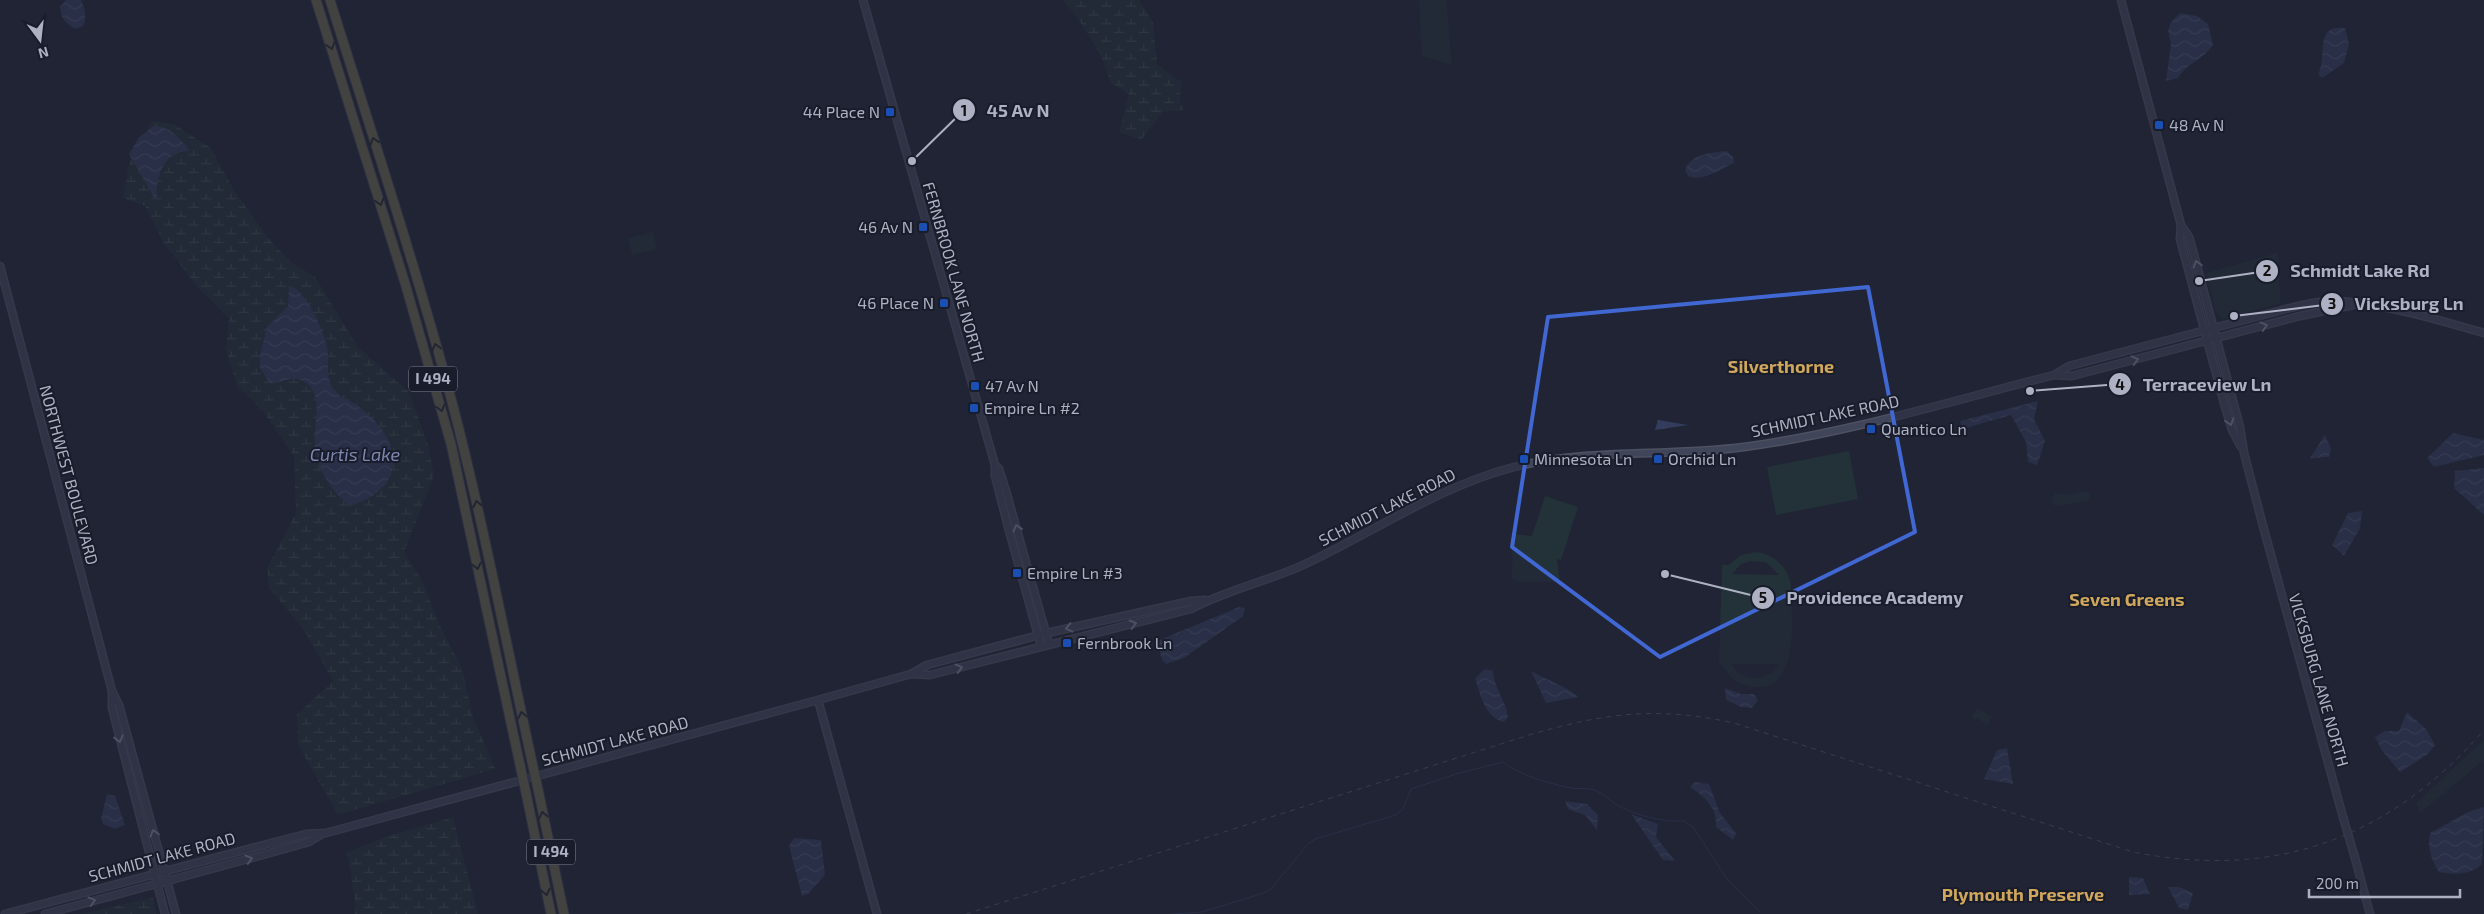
<svg xmlns="http://www.w3.org/2000/svg" width="2484" height="914" viewBox="0 0 2484 914" font-family="'Exo 2',sans-serif">
<style>
.wetland{fill:url(#wetland-marsh)}
.park{fill:#233238;fill-rule:evenodd}
.water{fill:url(#water-waves)}
.lines{fill:none;stroke-linecap:round;stroke-linejoin:round}
.stream{stroke:#333c5d;stroke-width:1}
.secondary-casing{stroke:#4d5161;stroke-width:9}
.highway-casing{stroke:#3b3e4e;stroke-width:11}
.secondary{stroke:#414559;stroke-width:6}
.highway{stroke:#6c6750;stroke-width:9}
.rail{stroke:#555a6d;stroke-width:1;stroke-dasharray:5 5;stroke-linecap:butt}
.secondary-bridge-casing{stroke:#4d5161;stroke-width:9;stroke-linecap:butt}
.highway-bridge-casing{stroke:#3b3e4e;stroke-width:11;stroke-linecap:butt}
.secondary-bridge{stroke:#414559;stroke-width:6}
.highway-bridge{stroke:#6c6750;stroke-width:9}
.oneway{stroke:#252730}
.oneway2{stroke:#828699}
.marked{fill:none;stroke:#4167d3;stroke-width:4;stroke-linejoin:round}
.transit-dot{fill:#1a4fb4;stroke:#191c2a;stroke-width:2}
.labels{text-anchor:middle;stroke-width:4;stroke-linejoin:round;paint-order:stroke}
.shield{fill:#191c2a;stroke:#818495;stroke-width:1}
.shield-label{font-size:15px;font-weight:bold;fill:#adb1c3}
.poi-label{font-size:16px;fill:#adb1c3;stroke:#191c2a;text-anchor:start}
.street-label{font-size:16px;fill:#adb1c3;stroke:#191c2a}
.neighbourhood-label{font-size:18px;font-weight:bold;fill:#d0a75b;stroke:#191c2a}
.water-label{font-size:18px;font-style:italic;fill:#7d88b0;stroke:#191c2a}
.leader{fill:none;stroke:#adb1c3;stroke-width:2}
.callout-dot{fill:#adb1c3;stroke:#191c2a;stroke-width:2}
.mark-label{font-size:15px;text-anchor:middle;font-weight:bold;fill:#111}
.callout-label{font-size:18px;text-anchor:middle;font-weight:bold;fill:#adb1c3;stroke:#191c2a;stroke-width:4;stroke-linejoin:round;paint-order:stroke}
</style>
<defs>
<pattern id="wetland-marsh" width="20" height="14" patternUnits="userSpaceOnUse" patternTransform="scale(1.25)"><rect width="20" height="14" fill="#233238"/><path d="M1 5h8M5 5V1M11 12h8M15 12V8" fill="none" stroke="#404d53"/></pattern>
<pattern id="water-waves" width="16" height="10" patternUnits="userSpaceOnUse" patternTransform="scale(1.25)"><rect width="16" height="10" fill="#333c5d"/><path d="M0 5q4-4 8 0t8 0" fill="none" stroke="#4e5673"/></pattern>
</defs>
<rect width="100%" height="100%" fill="#202435"/>
<g class="wetland">
<path d="M1062,0h77l14,22 4,42 24,18 -1,18 5,10 -22,2 -22,28 -22,-8 10,-38 -18,-11 -10,-27 -24,-39z"/>
<path d="M152,121l22,3 37,24 24,44 33,46 23,24 24,15 43,70 51,45 19,52 6,32 -30,76 19,30 16,42 23,44 11,49 22,52 -157,46 -40,-70 -1,-31 36,-33 -29,-51 -35,-42 -2,-20 29,-55 -2,-57 -32,-46 -25,-24 -11,-36 3,-32 -31,-30 -35,-46 -18,-36 -22,-8 6,-34z"/>
<path d="M453,817l25,97h-124l1,-12 -8,-50 38,-15z"/>
<path d="M153,897l3,17h-74z"/>
</g>
<g class="park">
<path d="M1419,0h27l6,65 -30,-9z"/>
<path d="M653,232l4,17 -25,6 -4,-17z"/>
<path d="M2277,253c3,16 1,31 4,47l-2,4 -57,15 -6,-7 -10,-39z"/>
<path d="M1849,451l9,48 -82,16 -9,-48z"/>
<path d="M2084,491l5,1 1,9 -35,5 -3,-6 3,-7 12,2z"/>
<path d="M1545,496l33,11 -17,53 -4,-1 3,23h-43l-5,-4 1,-44 19,2z"/>
<path d="M1757,552c19,4 30,14 34,33 0,30 11,108 -39,102 -13,-2 -24,-10 -30,-22h-3l3,-100h7l12,-10zM1750,561l16,1 13,13 -47,-1 9,-10zM1731,664h48c-12,19 -36,18 -48,0z"/>
<path d="M1977,708l15,9 -5,8 -10,-7 -2,2 -4,-2z"/>
<path d="M2484,740v20l-64,53 -4,-10z"/>
</g>
<g class="water">
<path d="M66,0h15c4,8 6,18 2,26l-8,3c-10,-6 -14,-11 -15,-22z"/>
<path d="M2180,13l17,3 11,8 5,21c-11,16 -25,17 -35,33l-12,3 5,-37 -3,-13 3,-9z"/>
<path d="M2335,28h10l4,16 -5,19 -22,15 -4,-4c9,-15 -2,-41 17,-46z"/>
<path d="M154,126c17,1 26,12 36,25 -29,0 -33,27 -34,50l-27,-47 10,-17z"/>
<path d="M1727,151l6,6 1,6c-15,7 -31,19 -46,13l-3,-6c5,-16 28,-18 42,-19z"/>
<path d="M289,286c17,2 38,51 39,67 1,11 -2,23 4,34 5,10 19,13 27,20 45,33 50,81 -9,99 -15,-12 -28,-28 -32,-47 -3,-8 -4,-18 -3,-26 1,-18 8,-46 -17,-54 -10,-2 -19,5 -29,4l-9,-16v-12l7,-28 21,-21z"/>
<path d="M2038,401l-4,18 11,22 -8,24 -9,-3 -2,-20 -15,-27 -48,14 -3,-8z"/>
<path d="M1658,420l30,5 -33,5z"/>
<path d="M2453,433l31,7v15l-50,12 -7,-9z"/>
<path d="M2325,435l6,14 -2,8 -19,1z"/>
<path d="M2484,468v47l-30,-27 1,-17z"/>
<path d="M2362,511l-2,17 -16,28 -12,-11 16,-32z"/>
<path d="M1239,607l6,1 -2,8 -59,42 -18,6 -4,-4 -5,-19z"/>
<path d="M1485,669l8,2c1,17 13,30 15,46l-4,5c-19,-4 -24,-28 -29,-44z"/>
<path d="M1531,671c12,7 41,18 47,26l-32,6z"/>
<path d="M1725,688l16,6h13l4,6 -6,8 -11,-1 -15,-7z"/>
<path d="M2407,712l19,17 9,16 -8,10 -27,17 -18,-21 -7,-14 10,-6h14z"/>
<path d="M2007,748l6,36 -29,-5 13,-29z"/>
<path d="M1695,782l14,2 11,29 16,20 -3,7 -17,-13c1,-20 -10,-29 -26,-40z"/>
<path d="M107,794l8,2 10,29 -10,4 -12,-5 -2,-6z"/>
<path d="M1565,801l22,3 11,11 -1,15 -12,-15 -17,-6z"/>
<path d="M2484,807l-2,57c-11,11 -28,11 -43,8 -8,-12 -12,-25 -9,-39l38,-21z"/>
<path d="M1631,814l27,10 -2,13 19,24 -12,-1z"/>
<path d="M794,838l27,2 4,35 -17,19 -6,2 -13,-50z"/>
<path d="M2129,877l14,1 7,16 -21,1z"/>
<path d="M2168,887h11l14,6 -5,17 -9,-2z"/>
</g>
<g class="lines">
<path class="stream" d="M1172,914l30,-2 62,-19 7,-4 37,-45 7,-5 81,-24 7,-6 8,-20 45,-15 47,-12c18,14 45,21 68,26 8,1 16,0 23,2 9,3 16,11 23,15 21,11 44,17 67,16l9,6 34,52 32,32"/>
<g class="secondary-casing">
<g id="secondary">
<path d="M863,0l132,465v11l13,51 33,119"/>
<path d="M2121,0l60,225 -1,14 44,164 8,27 9,17"/>
<path d="M2181,225l8,12 4,14 47,176 4,26 19,73 80,291"/>
<path d="M0,266l112,425 7,14 57,209"/>
<path d="M2055,375l17,1 228,-60 53,-11"/>
<path d="M995,465l4,4 7,22 43,153"/>
<path d="M911,674l19,1 261,-66c35,-19 74,-27 110,-43 72,-33 136,-79 213,-99 76,-19 153,-10 230,-20 105,-14 207,-46 310,-72l15,-9 217,-57c16,-4 35,-9 53,-8 50,4 97,18 145,32"/>
<path d="M112,693v15l53,206"/>
<path d="M818,700l59,214"/>
<path d="M2355,858l15,56"/>
<path d="M5,914l266,-71 35,-9 20,-1 492,-133 93,-26 16,-9 120,-32 144,-32 14,-1"/>
<path d="M45,914l203,-55 61,-17 13,-8"/>
</g>
</g>
<g class="highway-casing">
<g id="highway">
<path d="M316,0l89,283 46,161 69,321"/>
<path d="M330,0c42,134 86,267 122,402 31,119 54,240 80,360"/>
<path d="M538,789l26,125"/>
<path d="M526,793l25,121"/>
</g>
</g>
<use href="#secondary" class="secondary"/>
<use href="#highway" class="highway"/>
<path class="rail" d="M966,914l563,-179c76,-22 127,-29 205,-12l399,129c142,28 256,-13 351,-122"/>
<g class="secondary-bridge-casing">
<path id="secondary-bridge" d="M2343,817l12,41"/>
</g>
<g class="highway-bridge-casing">
<g id="highway-bridge">
<path d="M532,762l6,27"/>
<path d="M520,765l6,28"/>
</g>
</g>
<use href="#secondary-bridge" class="secondary-bridge"/>
<use href="#highway-bridge" class="highway-bridge"/>
</g>
<defs><path id="oneway-chevron" d="M-2-3.5L2.5 0L-2 3.5" fill="none" stroke-width="1.6" stroke-linecap="round" stroke-linejoin="round" transform="scale(1.25)"/></defs>
<g class="oneway">
<use href="#oneway-chevron" transform="translate(331 46) rotate(72)"/>
<use href="#oneway-chevron" transform="translate(374 141) rotate(-107)"/>
<use href="#oneway-chevron" transform="translate(380 202) rotate(73)"/>
<use href="#oneway-chevron" transform="translate(436 347) rotate(-105)"/>
<use href="#oneway-chevron" transform="translate(441 408) rotate(75)"/>
<use href="#oneway-chevron" transform="translate(477 504) rotate(-102)"/>
<use href="#oneway-chevron" transform="translate(477 566) rotate(78)"/>
<use href="#oneway-chevron" transform="translate(522 715) rotate(-102)"/>
<use href="#oneway-chevron" transform="translate(543 815) rotate(-102)"/>
<use href="#oneway-chevron" transform="translate(546 892) rotate(78)"/>
</g>
<g class="oneway2">
<use href="#oneway-chevron" transform="translate(2197 264) rotate(-105)"/>
<use href="#oneway-chevron" transform="translate(2264 326) rotate(-15)"/>
<use href="#oneway-chevron" transform="translate(2135 360) rotate(-15)"/>
<use href="#oneway-chevron" transform="translate(2230 422) rotate(73)"/>
<use href="#oneway-chevron" transform="translate(1017 528) rotate(-107)"/>
<use href="#oneway-chevron" transform="translate(1133 624) rotate(-14)"/>
<use href="#oneway-chevron" transform="translate(1069 628) rotate(167)"/>
<use href="#oneway-chevron" transform="translate(959 668) rotate(-15)"/>
<use href="#oneway-chevron" transform="translate(119 739) rotate(76)"/>
<use href="#oneway-chevron" transform="translate(154 833) rotate(-105)"/>
<use href="#oneway-chevron" transform="translate(249 859) rotate(-16)"/>
<use href="#oneway-chevron" transform="translate(92 901) rotate(-15)"/>
</g>
<path d="M0 0H2484V914H0ZM1868,287l47,245 -255,125 -148,-110 36,-230z" fill="#202435" fill-opacity=".55" fill-rule="evenodd"/>
<path class="marked" d="M1868,287l47,245 -255,125 -148,-110 36,-230z"/>
<g class="transit-dot">
<rect x="885" y="107" width="10" height="10" rx="2.5"/>
<rect x="2154" y="120" width="10" height="10" rx="2.5"/>
<rect x="918" y="222" width="10" height="10" rx="2.5"/>
<rect x="939" y="298" width="10" height="10" rx="2.5"/>
<rect x="970" y="381" width="10" height="10" rx="2.5"/>
<rect x="969" y="403" width="10" height="10" rx="2.5"/>
<rect x="1866" y="424" width="10" height="10" rx="2.5"/>
<rect x="1519" y="454" width="10" height="10" rx="2.5"/>
<rect x="1653" y="454" width="10" height="10" rx="2.5"/>
<rect x="1012" y="568" width="10" height="10" rx="2.5"/>
<rect x="1062" y="638" width="10" height="10" rx="2.5"/>
</g>
<g class="labels">
<g class="shield">
<rect x="409" y="366.5" width="48" height="25" rx="4"/>
<rect x="527" y="839.5" width="48" height="25" rx="4"/>
</g>
<g class="shield-label">
<text x="433" y="384">I 494</text>
<text x="551" y="857">I 494</text>
</g>
<g class="poi-label">
<text x="880" y="118" text-anchor="end">44 Place N</text>
<text x="2169" y="131">48 Av N</text>
<text x="913" y="233" text-anchor="end">46 Av N</text>
<text x="934" y="309" text-anchor="end">46 Place N</text>
<text x="985" y="392">47 Av N</text>
<text x="984" y="414">Empire Ln #2</text>
<text x="1881" y="435">Quantico Ln</text>
<text x="1534" y="465">Minnesota Ln</text>
<text x="1668" y="465">Orchid Ln</text>
<text x="1027" y="579">Empire Ln #3</text>
<text x="1077" y="649">Fernbrook Ln</text>
</g>
<g class="street-label">
<text transform="translate(954 272) rotate(74)" y="6">FERNBROOK LANE NORTH</text>
<text transform="translate(1825 416) rotate(-12)" y="6">SCHMIDT LAKE ROAD</text>
<text transform="translate(69 475) rotate(75)" y="6">NORTHWEST BOULEVARD</text>
<text transform="translate(1387 507) rotate(-27)" y="6">SCHMIDT LAKE ROAD</text>
<text transform="translate(2319 680) rotate(74)" y="6">VICKSBURG LANE NORTH</text>
<text transform="translate(615 741) rotate(-15)" y="6">SCHMIDT LAKE ROAD</text>
<text transform="translate(162 857) rotate(-15)" y="6">SCHMIDT LAKE ROAD</text>
</g>
<g class="neighbourhood-label">
<text x="1781" y="373">Silverthorne</text>
<text x="2127" y="606">Seven Greens</text>
<text x="2023" y="901">Plymouth Preserve</text>
</g>
<g class="water-label">
<text x="355" y="461">Curtis Lake</text>
</g>
</g>
<path class="leader" d="M912 161L964 110M2199 281L2267 271M2234 316L2332 304M2030 391L2120 384M1665 574L1763 598"/>
<g class="callout-dot">
<circle cx="912" cy="161" r="5"/>
<circle cx="2199" cy="281" r="5"/>
<circle cx="2234" cy="316" r="5"/>
<circle cx="2030" cy="391" r="5"/>
<circle cx="1665" cy="574" r="5"/>
<circle cx="964" cy="110" r="12"/>
<circle cx="2267" cy="271" r="12"/>
<circle cx="2332" cy="304" r="12"/>
<circle cx="2120" cy="384" r="12"/>
<circle cx="1763" cy="598" r="12"/>
</g>
<g class="mark-label">
<text x="964" y="116">1</text>
<text x="2267" y="276">2</text>
<text x="2332" y="309">3</text>
<text x="2120" y="390">4</text>
<text x="1763" y="603">5</text>
</g>
<g class="callout-label">
<text x="1018" y="117">45 Av N</text>
<text x="2360" y="277">Schmidt Lake Rd</text>
<text x="2409" y="310">Vicksburg Ln</text>
<text x="2207" y="391">Terraceview Ln</text>
<text x="1875" y="604">Providence Academy</text>
</g>
<g transform="translate(40 40) rotate(165)" stroke="#191c2a" stroke-width="4" paint-order="stroke">
<path d="M0-4L9 19L0 12L-9 19Z" fill="#adb1c3"/>
<text y="-8" font-size="14" font-weight="bold" text-anchor="middle" fill="#adb1c3">N</text>
</g>
<path d="M2309 889v8h151v-8" fill="none" stroke="#adb1c3" stroke-width="2.5"/>
<text x="2316" y="889" font-size="15" fill="#adb1c3" stroke="#191c2a" stroke-width="4" paint-order="stroke">200 m</text>
</svg>
